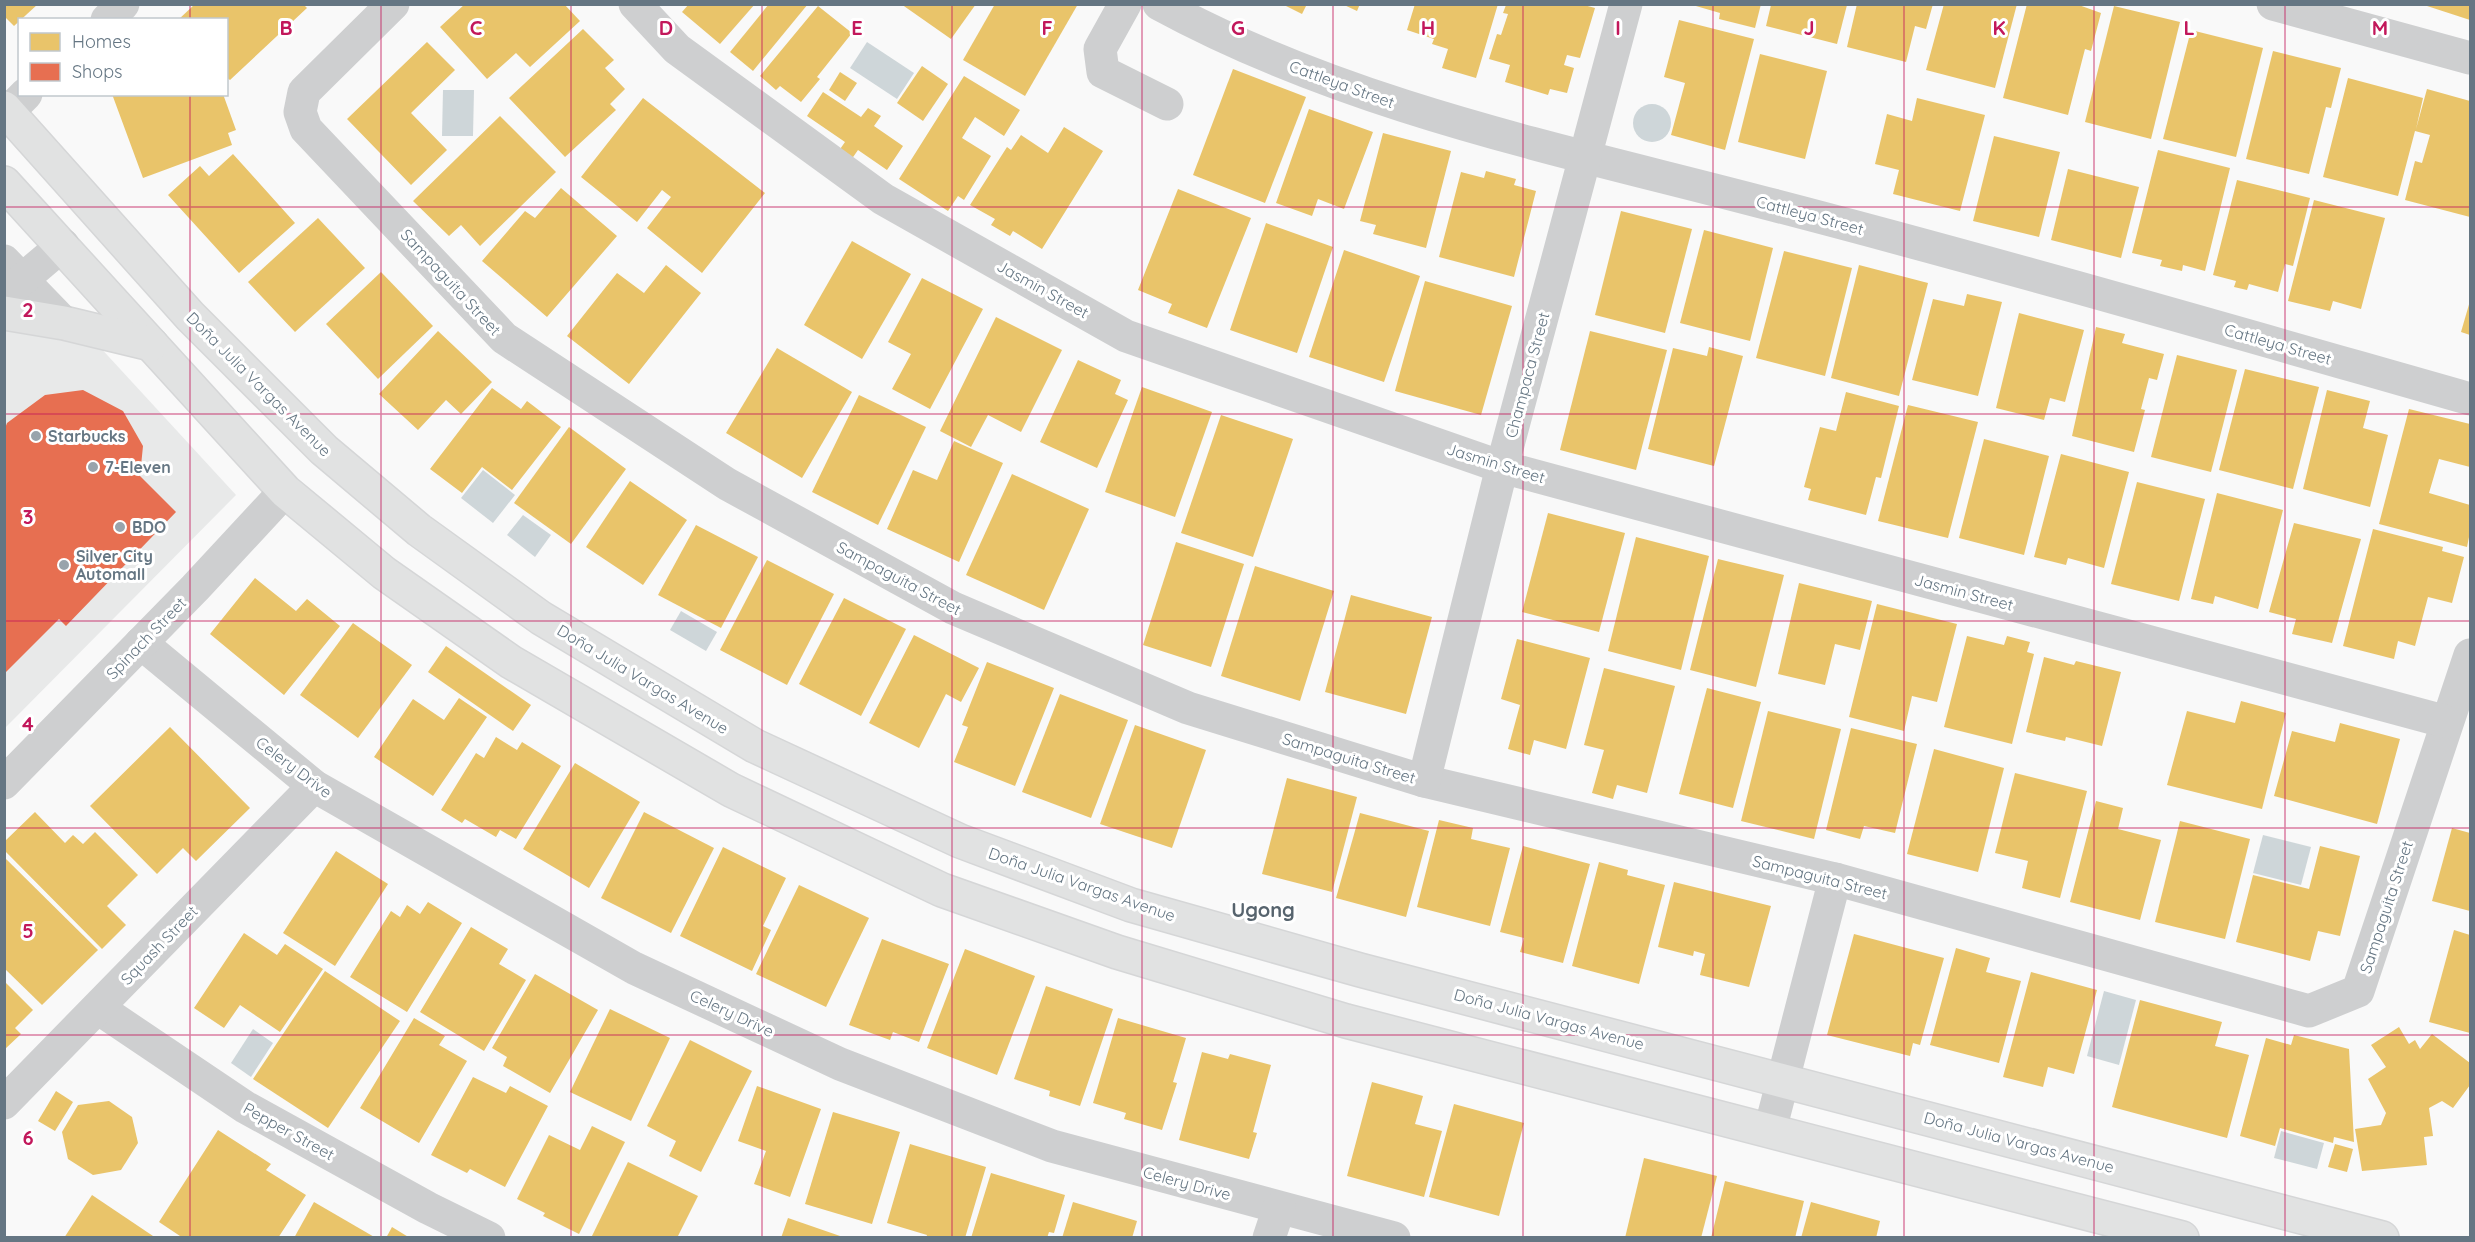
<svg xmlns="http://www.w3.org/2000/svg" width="2475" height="1242" viewBox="0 0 2475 1242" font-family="Quicksand,sans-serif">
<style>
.built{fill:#e8e9e9}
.water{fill:#ced6d9}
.homes{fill:#e9c46a}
.shops{fill:#e76f51}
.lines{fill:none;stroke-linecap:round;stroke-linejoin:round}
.major-casing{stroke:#d5d6d7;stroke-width:36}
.minor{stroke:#cecfd0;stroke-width:33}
.major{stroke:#e1e2e2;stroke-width:33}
.grid{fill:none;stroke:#c2185b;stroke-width:1.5;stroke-opacity:0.55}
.poi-dot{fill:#99a4ac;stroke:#fff;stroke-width:2}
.labels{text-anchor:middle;stroke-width:6;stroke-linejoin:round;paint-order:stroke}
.street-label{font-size:16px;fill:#657683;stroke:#fff}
.poi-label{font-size:16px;font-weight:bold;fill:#657683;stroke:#fff;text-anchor:start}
.quarter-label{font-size:20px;font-weight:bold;fill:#57646e;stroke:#fff}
.grid-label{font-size:20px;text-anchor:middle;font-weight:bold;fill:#c2185b;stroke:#fff;stroke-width:6;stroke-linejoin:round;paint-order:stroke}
</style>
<rect width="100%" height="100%" fill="#f9f9f9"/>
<path class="built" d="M5,244l231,251 -231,233z"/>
<g class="water">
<path d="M867,42l47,31 -17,26 -47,-31z"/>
<path d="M443,90h31l-1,46h-31z"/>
<circle cx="1652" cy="123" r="19"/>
<path d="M483,470l32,25 -22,28 -32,-25z"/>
<path d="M523,515l28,20 -16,22 -28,-22z"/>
<path d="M681,611l36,21 -11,19 -36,-21z"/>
<path d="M2263,835l48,12 -10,38 -48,-12z"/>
<path d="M2104,991l32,9 -17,65 -32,-9z"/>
<path d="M253,1029l20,14 -22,34 -20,-14z"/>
<path d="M2281,1131l43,12 -7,26 -43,-11z"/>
</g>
<g class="homes">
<path d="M4,4h34l-24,22 -10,-10z"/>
<path d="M195,4h108l4,4 -77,72 -4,-3v-57h-48z"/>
<path d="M465,4h99l16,17 -50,46 -14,-14 -29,26 -47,-52z"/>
<path d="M689,4h66l-35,40 -38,-32z"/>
<path d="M769,4h39l-55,67 -23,-19z"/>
<path d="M901,4h75l-25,35z"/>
<path d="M995,4h83l-53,92 -62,-36z"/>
<path d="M1282,4h25l-5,10z"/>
<path d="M1342,4h18l-3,7z"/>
<path d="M1415,4h83l-22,74 -34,-10 6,-19 -16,-5 2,-5 -27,-9z"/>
<path d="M1689,4h72l-6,24 -36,-9 1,-6z"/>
<path d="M1857,4h76l-7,25 -11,-3 -9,36 -59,-15z"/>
<path d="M1944,4h73l-22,84 -69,-18z"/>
<path d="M2027,4h49l25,9 -10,38 -6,-2 -17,66 -65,-17z"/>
<path d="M2470,4v16l-46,-15v-1z"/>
<path d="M1506,5h78l11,3 -15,50 -13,-3 -3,10 10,3 -7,25 -17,-4 -2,6 -43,-13 5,-17 -21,-6 8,-25 4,1 7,-21 -5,-1z"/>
<path d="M1771,5h76l-10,39 -71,-18z"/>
<path d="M818,6l34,27 -35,44 3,2 -19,23 -21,-16 -4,4 -16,-14z"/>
<path d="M2114,6l66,16 -29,117 -66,-17z"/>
<path d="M1679,20l75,19 -29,111 -54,-15 14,-52 -21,-6z"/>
<path d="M583,29l31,31 -9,8 20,21 -15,15 6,6 -51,47 -56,-59z"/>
<path d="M2191,30l72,18 -27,109 -73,-18z"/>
<path d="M427,42l28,28 -44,43 36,37 -36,35 -64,-66z"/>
<path d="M2273,51l68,17 -10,40 -5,-1 -17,67 -63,-15z"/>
<path d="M1760,54l67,17 -22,88 -67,-17z"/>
<path d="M922,66l26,18 -25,37 -26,-18z"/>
<path d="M1233,69l73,28 -41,106 -72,-28z"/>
<path d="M840,72l17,11 -12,18 -16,-11z"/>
<path d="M964,76l56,34 -16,26 -29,-19 -13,21 29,18 -27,44 -6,-4 -10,15 -49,-32z"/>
<path d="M2348,78l75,20 -7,31 11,-40 43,12v116l-65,-17 10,-39 7,2 8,-28 -15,-4 -17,65 -75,-19z"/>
<path d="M823,92l38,25 7,-9 13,8 -7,10 29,20 -16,24 -29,-20 -7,10 -13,-8 7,-10 -38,-26z"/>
<path d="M112,94h111l13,36 -8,3 4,12 -89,33z"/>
<path d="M643,98l122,95 -63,80 -55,-45 24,-31 -9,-7 -25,32 -56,-45z"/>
<path d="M1917,98l68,17 -25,96 -67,-17 6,-24 -24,-6 12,-50 25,7z"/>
<path d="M1309,109l64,23 -29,77 -26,-10 -6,17 -36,-13z"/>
<path d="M500,116l56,56 -76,74 -19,-21 -12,11 -36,-35z"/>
<path d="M1064,127l39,24 -61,98 -29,-18 -3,5 -19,-11 4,-6 -25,-14 37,-58 4,3 10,-15 27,18z"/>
<path d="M1383,133l68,18 -25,97 -53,-14 3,-9 -16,-4z"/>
<path d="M1994,136l66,16 -21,85 -66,-16z"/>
<path d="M2158,150l72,18 -25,103 -22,-6 -1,6 -22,-5 2,-6 -30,-7z"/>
<path d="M233,154l62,69 -56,50 -71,-78 32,-29 9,10z"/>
<path d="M2068,169l71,18 -18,71 -70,-18z"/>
<path d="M1486,171l30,8 -2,6 22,6 -22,86 -75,-20 22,-85 23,6z"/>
<path d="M2237,180l73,18 -17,68 -8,-2 -7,28 -29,-8 -2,6 -13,-3 2,-6 -23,-6z"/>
<path d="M561,188l56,48 -70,81 -65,-56 43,-50 10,7z"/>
<path d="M1178,189l73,29 -44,110 -39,-15 4,-9 -34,-14z"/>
<path d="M2314,200l71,18 -24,91 -28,-8 -3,10 -42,-10z"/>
<path d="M1621,211l71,18 -27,104 -70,-18z"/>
<path d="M318,218l47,50 -70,64 -47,-50z"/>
<path d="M1266,223l67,24 -36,106 -67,-23z"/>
<path d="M1704,230l69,18 -23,93 -70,-18z"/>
<path d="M852,241l59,33 -49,85 -58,-34z"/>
<path d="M1344,250l76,26 -36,106 -75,-25z"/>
<path d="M1784,251l68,17 -27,108 -69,-18z"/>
<path d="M666,265l35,28 -72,91 -62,-48 50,-63 27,20z"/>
<path d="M1859,265l69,18 -29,113 -68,-18z"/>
<path d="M381,272l52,54 -55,53 -52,-55z"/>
<path d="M922,278l61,31 -53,100 -38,-20 19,-35 -23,-12z"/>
<path d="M1425,281l87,25 -31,109 -86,-24z"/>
<path d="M1967,294l35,8 -24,94 -66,-16 21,-81 31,7z"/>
<path d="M2470,301v34l-9,-3z"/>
<path d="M2019,313l65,17 -19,72 -15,-4 -6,22 -48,-12z"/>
<path d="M996,317l66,33 -41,82 -33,-17 -17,32 -31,-16z"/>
<path d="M2096,327l29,7 -3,9 42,11 -7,26 -8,-2 -8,31 4,1 -11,42 -62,-16z"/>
<path d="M438,331l54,51 -31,32 -15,-14 -28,30 -39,-36z"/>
<path d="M1590,331l77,19 -31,120 -76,-20z"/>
<path d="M1709,347l34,9 -29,110 -66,-17 25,-101 34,8z"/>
<path d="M777,348l75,44 -50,86 -76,-45z"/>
<path d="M2177,355l60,15 -26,102 -60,-15z"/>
<path d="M1078,360l43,20 -6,14 13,6 -31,68 -57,-26z"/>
<path d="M2245,369l74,18 -26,102 -74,-19z"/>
<path d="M1142,387l70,25 -37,105 -70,-25z"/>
<path d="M492,388l29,21 6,-8 34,26 -49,63 -30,-23 -20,26 -32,-24z"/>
<path d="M2327,390l43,11 -7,27 25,7 -18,72 -67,-18z"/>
<path d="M1846,392l53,14 -18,72 -5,-1 -10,38 -58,-15 3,-11 -7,-2 16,-60 16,4z"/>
<path d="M859,395l67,32 -48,98 -66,-33z"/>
<path d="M1908,405l70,17 -30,116 -70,-17z"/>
<path d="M2409,409l61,15v43l-31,-8 -10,34 41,12v27l-3,15 -88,-23z"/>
<path d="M1221,415l72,24 -40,118 -72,-24z"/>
<path d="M569,427l57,42 -55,75 -57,-41z"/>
<path d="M1984,439l65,17 -25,99 -65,-17z"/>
<path d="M954,441l49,22 -44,99 -72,-33 26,-59 24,10z"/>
<path d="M2061,454l68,18 -25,96 -36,-10 -2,7 -32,-8z"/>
<path d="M1012,474l77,35 -45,101 -78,-35z"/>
<path d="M630,481l57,39 -44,65 -57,-38z"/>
<path d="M2137,482l68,17 -26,102 -68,-17z"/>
<path d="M2217,493l66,17 -25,99 -43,-13 -2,8 -22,-5z"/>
<path d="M1548,513l77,20 -26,99 -77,-20z"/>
<path d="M2294,523l67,16 -29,104 -40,-9 4,-15 -27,-7z"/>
<path d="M696,525l62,32 -37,71 -63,-33z"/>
<path d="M2373,529l70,18 -1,4 22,6 -12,46 -24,-6 -13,49 -17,-5 -4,18 -51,-13z"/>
<path d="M1636,537l73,19 -28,114 -73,-19z"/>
<path d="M1176,542l68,22 -33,103 -68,-22z"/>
<path d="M1718,559l66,16 -28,112 -66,-17z"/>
<path d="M767,560l67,34 -47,91 -67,-35z"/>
<path d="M1255,566l79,25 -34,110 -79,-25z"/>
<path d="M255,578l41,33 11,-12 33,27 -56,69 -74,-61z"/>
<path d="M1799,583l73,18 -12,49 -25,-6 -10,41 -47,-11z"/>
<path d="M1351,595l81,22 -26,97 -81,-22z"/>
<path d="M844,598l62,31 -45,87 -62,-32z"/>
<path d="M1877,604l80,20 -20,78 -25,-6 -8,35 -55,-14z"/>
<path d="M353,623l59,42 -54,73 -58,-43z"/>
<path d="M914,635l65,33 -18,34 -15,-8 -27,54 -50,-25z"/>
<path d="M1967,636l37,9 3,-9 23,6 -3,10 7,2 -22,90 -68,-17z"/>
<path d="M1517,639l73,19 -24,91 -32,-9 -4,15 -22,-6 12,-44 -19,-6z"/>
<path d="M446,646l85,59 -18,26 -85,-59z"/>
<path d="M2044,657l30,8 2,-4 45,11 -19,74 -36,-9 -1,4 -39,-9z"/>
<path d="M987,662l67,26 -39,98 -61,-24 14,-35 -6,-2z"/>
<path d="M1604,668l71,18 -28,107 -30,-8 -4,14 -21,-6 12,-43 -20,-5z"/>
<path d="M1707,688l54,14 -28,106 -54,-14z"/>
<path d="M1060,694l68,26 -37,98 -69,-26z"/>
<path d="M459,698l28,19 -54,79 -59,-39 39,-58 31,21z"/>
<path d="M2241,701l45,12 -24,96 -95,-24 20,-74 48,12z"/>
<path d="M1768,711l73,18 -27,110 -73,-18z"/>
<path d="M2340,723l60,16 -23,85 -103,-28 18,-65 43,11z"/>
<path d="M1135,725l71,25 -34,98 -72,-24z"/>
<path d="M170,727l80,81 -54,53 -13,-13 -26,26 -67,-68z"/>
<path d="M1851,728l66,16 -22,89 -31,-7 -4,13 -34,-9z"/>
<path d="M496,737l21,13 5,-8 39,24 -45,73 -16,-9 -4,7 -31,-18 -3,4 -21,-13 35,-57 8,5z"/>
<path d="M1934,749l70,19 -26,104 -71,-18z"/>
<path d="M575,763l65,39 -51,86 -66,-39z"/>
<path d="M2015,773l72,18 -27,107 -38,-10 6,-27 -33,-8z"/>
<path d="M1287,778l70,19 -25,95 -70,-18z"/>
<path d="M2096,801l27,7 -5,21 43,11 -21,80 -70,-18z"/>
<path d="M35,812l30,31 8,-8 10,9 12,-12 43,43 -31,31 19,19 -24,24 -98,-99v-8z"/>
<path d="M644,812l70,36 -43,85 -70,-35z"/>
<path d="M1360,813l69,18 -23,86 -70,-19z"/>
<path d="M1439,820l34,8 -2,11 39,9 -20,78 -73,-19z"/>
<path d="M2180,821l70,18 -25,100 -70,-17z"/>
<path d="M2452,828l18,5v78l-38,-10z"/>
<path d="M1523,846l67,18 -27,99 -43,-11 4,-14 -24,-6z"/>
<path d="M2320,846l40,10 -20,80 -22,-5 -8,30 -74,-19 17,-67 56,14z"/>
<path d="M723,847l63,31 -23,48 8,4 -19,41 -72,-35z"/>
<path d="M336,851l52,33 -53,82 -52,-33z"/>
<path d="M4,857l94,93 -56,55 -38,-37z"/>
<path d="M1599,862l29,8 -1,5 38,10 -26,99 -67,-18z"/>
<path d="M1674,882l97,24 -22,81 -49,-12 5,-21 -11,-3 -1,5 -35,-9z"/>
<path d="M799,885l70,33 -43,89 -70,-33z"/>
<path d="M428,902l34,21 -55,89 -57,-35 41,-66 9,6 7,-12 13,9z"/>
<path d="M471,927l37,22 -9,15 27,16 -42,71 -64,-39z"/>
<path d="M2454,930l16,5v98l-41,-11z"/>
<path d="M244,933l33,22 8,-11 38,25 -43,63 -40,-27 -16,23 -30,-20z"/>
<path d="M1854,934l90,24 -24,87 -7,-2 -3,13 -83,-21z"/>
<path d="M882,939l67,25 -30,78 -26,-10 -3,8 -41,-15z"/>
<path d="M1956,948l34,10 -4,14 35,9 -22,82 -69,-18z"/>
<path d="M965,949l70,27 -38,99 -70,-27z"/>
<path d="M325,971l75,50 -72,107 -75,-49z"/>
<path d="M2031,972l66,18 -23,84 -26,-7 -5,20 -40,-10z"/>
<path d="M535,974l63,36 -48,83 -47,-27 4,-9 -15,-9z"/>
<path d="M4,981l29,29 -18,18 6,6 -17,16z"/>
<path d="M1046,986l67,23 -33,97 -31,-10 1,-5 -36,-12z"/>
<path d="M2140,1000l82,22 -7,24 34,9 -22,83 -115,-31z"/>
<path d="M610,1009l60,29 -39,83 -61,-29z"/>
<path d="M414,1018l31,18 -6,9 28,16 -48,82 -59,-35z"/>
<path d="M1118,1018l68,20 -13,44 4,1 -15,47 -38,-11 2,-6 -33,-10z"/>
<path d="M2399,1027l10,17 6,-4 5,9 12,-15 38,29v22l-17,23 -11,-7 -13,7 4,28 -9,1 3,28 -65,6 -7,-42 26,-4 5,-12 -18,-34 18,-12 -15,-22z"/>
<path d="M2294,1035l55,14 5,93 -20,-5 -1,6 -53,-15 -5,18 -35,-10 26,-98 25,7z"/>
<path d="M690,1040l62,31 -51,101 -32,-16 7,-15 -29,-15z"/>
<path d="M1202,1052l26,7 2,-5 41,11 -18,67 4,1 -8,26 -70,-19z"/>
<path d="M473,1077l33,16 4,-7 38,20 -43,81 -35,-18 -3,4 -36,-18z"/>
<path d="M1372,1082l51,14 -8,28 27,7 -18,66 -77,-21z"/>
<path d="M757,1086l64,23 -31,88 -36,-13 12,-33 -28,-10z"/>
<path d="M56,1091l17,11 -18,29 -17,-10z"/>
<path d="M109,1101l23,16 6,26 -17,27 -28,5 -25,-16 -6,-27 16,-27z"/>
<path d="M1454,1104l70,19 -25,93 -70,-19z"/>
<path d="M833,1112l67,20 -28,92 -67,-20z"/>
<path d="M592,1126l33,16 -46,92 -36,-18 2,-3 -28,-14 32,-64 31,15z"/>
<path d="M218,1130l53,34 -5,6 40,25 -28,43h-95l-24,-16z"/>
<path d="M910,1144l76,23 -21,71h-39l1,-3 -40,-12z"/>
<path d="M2335,1144l18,5 -6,23 -19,-5z"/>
<path d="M1644,1158l73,18 -16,62h-76z"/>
<path d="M628,1162l70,34 -21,42h-86z"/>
<path d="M991,1173l74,22 -11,38 -5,-1 -2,6h-76z"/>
<path d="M1725,1181l79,20 -9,37h-84z"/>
<path d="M92,1195l64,43h-92z"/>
<path d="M314,1202l62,36h-82z"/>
<path d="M1073,1202l64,19 -5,17h-70z"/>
<path d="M1811,1202l69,19 -4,17h-75z"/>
<path d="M788,1218l55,19 -1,1h-61z"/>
<path d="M392,1227l18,11h-24z"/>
</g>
<path class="shops" d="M83,390l40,21 20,35 -3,30 36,36 -110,114 -7,-7 -55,55v-243l3,-8 38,-28z"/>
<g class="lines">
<g class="major-casing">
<g id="major">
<path d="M4,108l186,208 134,134 95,80 122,88 214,128 205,95 171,64 229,65 1022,268"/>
<path d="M4,183l281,308 99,82 127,89 220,128 211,100 175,62 229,69 836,217"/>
<path d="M4,313l60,10 87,21"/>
</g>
</g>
<g class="minor">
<path d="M393,4l-89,88 -4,20 6,17 198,209 223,146 226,124 235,100 236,73 411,98 474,132 49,-20 112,-336"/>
<path d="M635,4l42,45 206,150 243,137 376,131 945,255"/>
<path d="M1125,4l-25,45 3,23 64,32"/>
<path d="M1159,4c191,104 406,146 614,201 234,61 465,128 697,194"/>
<path d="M2273,4l197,54"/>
<path d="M107,20l16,-16"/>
<path d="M4,116l22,-22"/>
<path d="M4,261l60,62"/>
<path d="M4,295l59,-50"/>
<path d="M141,643l173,143 320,182 206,96 212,82 342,92"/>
<path d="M1424,781l78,-314 124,-463"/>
<path d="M4,783l191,-195 90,-97"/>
<path d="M98,1008l147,99 183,101 61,30"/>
<path d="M4,1103l310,-317"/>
<path d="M1770,1130l65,-251"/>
<path d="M1269,1238l10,-30"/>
</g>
<use href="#major" class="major"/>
</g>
<path class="grid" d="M190,4v16M381,4v1234M571,4v1234M762,4v1234M952,4v1234M1142,4v1234M1333,4v1234M1523,4v1234M1713,4v1234M1904,4v1234M2094,4v1234M2285,4v1234M190,94v1144M4,207h2466M4,414h2466M4,621h2466M4,828h2466M4,1035h2466"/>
<g class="poi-dot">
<circle cx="36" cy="436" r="6"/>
<circle cx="93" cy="467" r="6"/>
<circle cx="120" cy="527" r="6"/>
<circle cx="64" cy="565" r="6"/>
</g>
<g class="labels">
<g class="street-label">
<text transform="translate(1342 84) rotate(20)" y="6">Cattleya Street</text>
<text transform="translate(1810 215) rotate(15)" y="6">Cattleya Street</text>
<text transform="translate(451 282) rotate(47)" y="6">Sampaguita Street</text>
<text transform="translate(1043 289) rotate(29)" y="6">Jasmin Street</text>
<text transform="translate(2278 344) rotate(16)" y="6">Cattleya Street</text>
<text transform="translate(1527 375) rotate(-75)" y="6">Champaca Street</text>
<text transform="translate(259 384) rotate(45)" y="6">Doña Julia Vargas Avenue</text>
<text transform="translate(1496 463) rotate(17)" y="6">Jasmin Street</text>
<text transform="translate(899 578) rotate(28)" y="6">Sampaguita Street</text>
<text transform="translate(1964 592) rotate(15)" y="6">Jasmin Street</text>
<text transform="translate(146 638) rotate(-46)" y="6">Spinach Street</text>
<text transform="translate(643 679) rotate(31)" y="6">Doña Julia Vargas Avenue</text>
<text transform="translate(1349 758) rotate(17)" y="6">Sampaguita Street</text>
<text transform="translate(294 767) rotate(37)" y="6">Celery Drive</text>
<text transform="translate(1820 877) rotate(14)" y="6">Sampaguita Street</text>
<text transform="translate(1082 884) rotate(19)" y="6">Doña Julia Vargas Avenue</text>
<text transform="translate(2386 907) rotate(-72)" y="6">Sampaguita Street</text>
<text transform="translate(159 945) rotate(-46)" y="6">Squash Street</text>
<text transform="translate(732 1013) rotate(25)" y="6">Celery Drive</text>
<text transform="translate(1549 1019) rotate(15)" y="6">Doña Julia Vargas Avenue</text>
<text transform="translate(289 1131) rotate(29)" y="6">Pepper Street</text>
<text transform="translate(2019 1142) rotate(15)" y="6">Doña Julia Vargas Avenue</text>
<text transform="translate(1187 1183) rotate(15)" y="6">Celery Drive</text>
</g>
<g class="poi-label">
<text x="48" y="442">Starbucks</text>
<text x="105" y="473">7-Eleven</text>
<text x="132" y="533">BDO</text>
<text x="76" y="562">Silver City<tspan x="76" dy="18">Automall</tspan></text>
</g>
<g class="quarter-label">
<text x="1263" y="917">Ugong</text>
</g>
</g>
<g class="grid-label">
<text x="286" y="35">B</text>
<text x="476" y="35">C</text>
<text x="666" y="35">D</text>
<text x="857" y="35">E</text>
<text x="1047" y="35">F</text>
<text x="1238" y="35">G</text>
<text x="1428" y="35">H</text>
<text x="1618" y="35">I</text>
<text x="1809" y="35">J</text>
<text x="1999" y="35">K</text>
<text x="2189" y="35">L</text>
<text x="2380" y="35">M</text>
<text x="28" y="317">2</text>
<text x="28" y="524">3</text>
<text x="28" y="731">4</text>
<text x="28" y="938">5</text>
<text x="28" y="1145">6</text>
</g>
<rect width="2475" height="1242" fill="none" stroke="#657683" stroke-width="12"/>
<rect x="18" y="18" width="210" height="78" fill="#ffffff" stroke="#c1c8cd" stroke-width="1.5"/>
<rect x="30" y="33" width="30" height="18" fill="#e9c46a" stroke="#c1c8cd" stroke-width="1.5"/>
<text x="72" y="48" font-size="18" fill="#657683">Homes</text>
<rect x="30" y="63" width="30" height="18" fill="#e76f51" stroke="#c1c8cd" stroke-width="1.5"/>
<text x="72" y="78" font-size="18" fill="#657683">Shops</text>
</svg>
